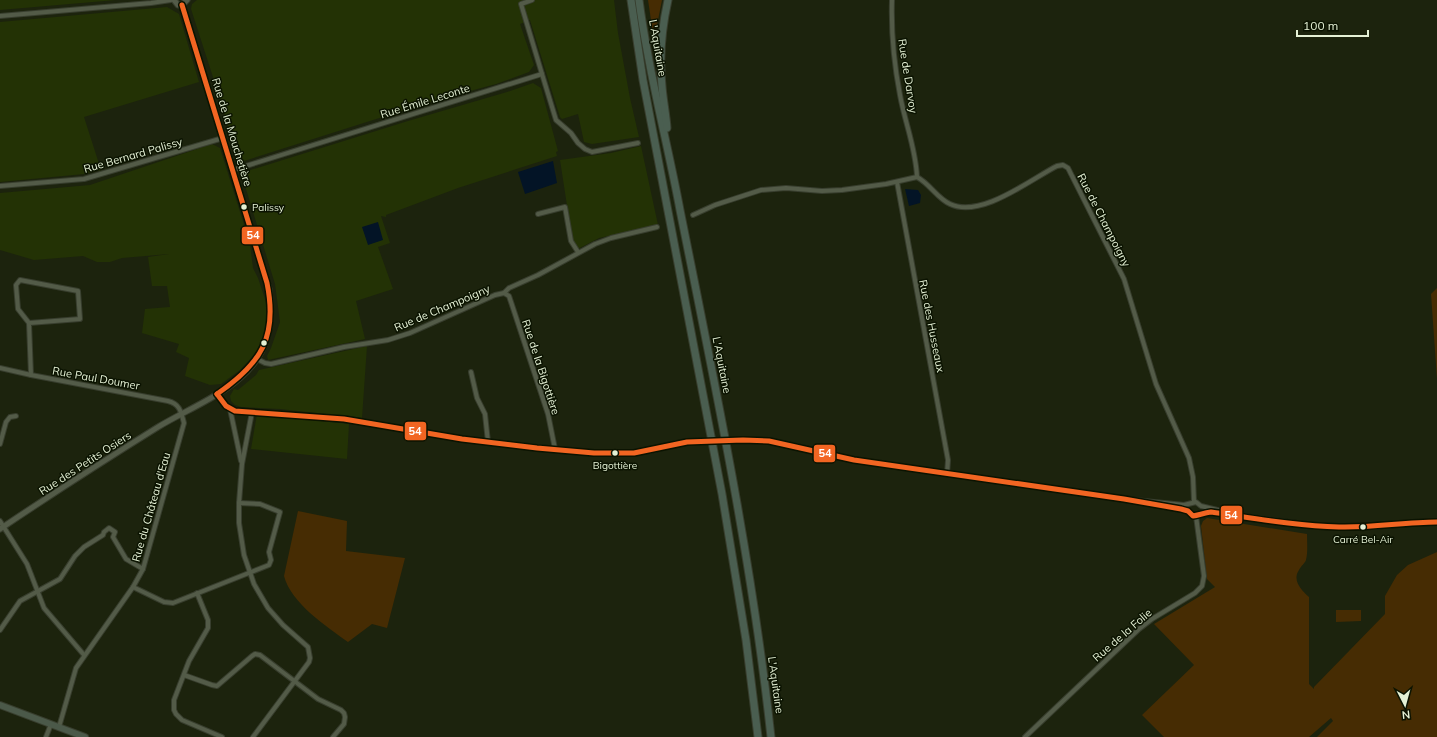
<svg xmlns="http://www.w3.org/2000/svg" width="1437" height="737" viewBox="0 0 1437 737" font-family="Mulish,sans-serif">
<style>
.built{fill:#233205}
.green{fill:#462c03}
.water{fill:#031426}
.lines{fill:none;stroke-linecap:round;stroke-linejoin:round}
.minor-casing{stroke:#383e2e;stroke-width:6}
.tertiary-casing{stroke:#383e2e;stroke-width:7}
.primary-casing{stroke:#383e2e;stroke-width:8}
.motorway-casing{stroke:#383e2e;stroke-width:9}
.minor{stroke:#535b48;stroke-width:4}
.tertiary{stroke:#535b48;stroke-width:5}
.primary{stroke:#4b5949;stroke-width:6}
.motorway{stroke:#4a5e50;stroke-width:7}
.minor-bridge-casing{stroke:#383e2e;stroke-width:6;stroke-linecap:butt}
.minor-bridge{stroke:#535b48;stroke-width:4}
.bus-1-casing{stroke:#0b1301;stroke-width:8}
.bus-1{stroke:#f26522;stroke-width:5}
.bus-dot{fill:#e5f1d5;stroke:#0b1301;stroke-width:1.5}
.labels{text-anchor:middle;stroke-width:3;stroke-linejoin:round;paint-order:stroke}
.bus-label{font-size:10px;fill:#e5f1d5;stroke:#0b1301}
.street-label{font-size:11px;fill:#e5f1d5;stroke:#0b1301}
.line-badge{stroke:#0b1301;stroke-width:1.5}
.badge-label{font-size:11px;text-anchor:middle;font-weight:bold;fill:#fff}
</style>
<rect width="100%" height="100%" fill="#1c230d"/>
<g class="built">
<path d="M0,0h116l-116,10z"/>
<path d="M197,0h417l4,33 12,65 9,39 -47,7 -8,-2 -6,-28 -16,5 -2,-2 -30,-97 -10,4 14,41 -5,7 -33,12 -63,17 -192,61 -4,-3 -15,-54 -31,-96 1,-5z"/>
<path d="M167,7l12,7 20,68 -115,35 17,53 -17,4 -84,8v-160z"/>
<path d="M533,83l8,5 17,63 -2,1 1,4 -99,32 -72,27v2l-5,-1 9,27 -12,4 15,42 -37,12 9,38 -97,21 -1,-4 4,-8 9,-26 -5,-38 -33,-108 2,-4 164,-51 99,-29z"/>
<path d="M212,144l8,4 30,96 3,24 5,10 9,27 -1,18 -3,15 -8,16 -15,16 -19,14 -11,1 -25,-9 4,-18 -13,-6 3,-8 -37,-11 3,-24 25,-2 -3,-21h-15l-4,-29 21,-3 -47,4 -12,4h-13l-14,-6 -49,4 -34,-10v-57l90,-8z"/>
<path d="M641,146l17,79 -59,13 -25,13 -14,-91 51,-7z"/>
<path d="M367,346l-5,72 -82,-9 -39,-2 -6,-2 -4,-4 -1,-5 4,-7 4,1 18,-15 3,-5z"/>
<path d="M257,414l92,10 -2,35 -96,-10z"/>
</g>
<g class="green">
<path d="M648,0h14l-8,40z"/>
<path d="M1437,288v91l-6,-85z"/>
<path d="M298,511l49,10 -1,30 59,7 -18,70 -15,-4 -24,18c-22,-16 -57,-39 -64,-66z"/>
<path d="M1207,518l100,16c0,8 1,18 -1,26 -1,3 -5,6 -7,10 -7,10 2,20 10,27v87l5,5v-2l71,-73v-18l12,-21 11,-10 29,-13v185h-120l16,-16 -2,-3 -22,19h-145l-22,-22 52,-50 -40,-41 61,-37 -8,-8 -6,-53 2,-5z"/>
<path d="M1336,610h25v11l-25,1z"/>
</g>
<g class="water">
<path d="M553,161l4,22 -32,11 -7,-22z"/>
<path d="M905,189l13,1 3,5 -1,8 -11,3z"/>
<path d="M378,222l5,18 -15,5 -6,-18z"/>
</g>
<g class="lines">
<g class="minor-casing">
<g id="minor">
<path d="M892,0c-1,32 2,64 8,95 5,28 16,54 17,82"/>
<path d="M0,16l151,-13 20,-3"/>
<path d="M542,74l14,46 15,13 7,10 7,6 7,3 46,-9"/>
<path d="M233,170l309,-96 -21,-70 11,-4"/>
<path d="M917,177c13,7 20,21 33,27 31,15 81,-25 107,-38l6,-1 5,3 56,111 32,105 33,74 4,19 1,25"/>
<path d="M897,182l51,278 -1,14"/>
<path d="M0,186l84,-7 139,-41"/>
<path d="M538,214l27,-7 6,34 7,11"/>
<path d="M693,215l22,-10 46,-15 25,-2 36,3 20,-1 44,-6 31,-7"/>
<path d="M504,293l5,3 39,118 7,35"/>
<path d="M29,323l-11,-14 -2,-24 4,-5 58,11 2,28 -51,4 2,52"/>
<path d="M257,359l8,4 6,1 73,-17 44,-7 22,-7 85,-38 9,-2 5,-5 29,-13 57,-31 16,-6 46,-11"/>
<path d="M0,368l31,7 137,26c12,3 13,11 16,22l-41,146 -10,18 -57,81 -17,59"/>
<path d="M471,372l6,26 8,16 3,28"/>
<path d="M217,394l9,12 9,5 109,8 118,20 120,13 52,1 19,-3 25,-7 18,-1"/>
<path d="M230,409l11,52"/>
<path d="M252,412l-10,52 -3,39v20l5,32 10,29 14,24 15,17 25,22 2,11 -1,4 -56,75"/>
<path d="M743,440l26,1 26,5 59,14 270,39 60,6 12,-3 5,4 37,9"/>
<path d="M0,444l6,-22 4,-5 6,-1"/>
<path d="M1152,504l29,5 7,2 5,5 12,-4 24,2"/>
<path d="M1235,515l75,10 28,2h31l58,-5h10"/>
<path d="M0,521l27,43 17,44 40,47"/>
<path d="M133,587l31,15 9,1 96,-38 2,-5 -2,-8 11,-40 -20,-8 -21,-1"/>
<path d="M197,593l11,27v8l-19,33 -15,39v10l2,4 6,6 40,17"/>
<path d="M0,630l20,-29 40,-22 15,-23 9,-9 19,-12 1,-3 5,-4 6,4 -2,5 13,22 17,10"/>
<path d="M184,675l28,10 5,1 35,-30 3,-2 5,1 58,44 23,11 3,3 1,4 -1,7 -11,13"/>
<path d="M46,737l5,-13"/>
<path d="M1025,737l114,-108 13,-10 43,-26 7,-7 2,-10 -8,-60"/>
</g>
</g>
<g class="tertiary-casing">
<g id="tertiary">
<path d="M174,0l4,5h4"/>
<path d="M182,5l5,-5"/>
<path d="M0,529c52,-35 105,-69 158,-102 33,-20 76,-35 99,-68 14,-21 15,-45 12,-70l-87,-284"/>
</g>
</g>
<g class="primary-casing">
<path id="primary" d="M0,705l85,32"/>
</g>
<g class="motorway-casing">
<g id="motorway">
<path d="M631,0l12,80 79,414 24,146 12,97"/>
<path d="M639,0c9,71 28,140 41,210 35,175 72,350 91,527"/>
<path d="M667,128c-1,-14 -4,-28 -5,-42 -3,-28 0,-59 6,-86"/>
</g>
</g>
<use href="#minor" class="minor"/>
<use href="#tertiary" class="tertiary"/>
<use href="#primary" class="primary"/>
<use href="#motorway" class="motorway"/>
<g class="minor-bridge-casing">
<path id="minor-bridge" d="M696,442l47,-2"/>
</g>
<use href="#minor-bridge" class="minor-bridge"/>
<g class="bus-1-casing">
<g id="bus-1">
<path d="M182,5l85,278c11,54 -6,81 -50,111"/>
<path d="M217,394l9,12 9,5 109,8 118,20 75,9 57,5h40l53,-11 56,-2 26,1 85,19 270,39 57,10 7,2 5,5c6,-1 11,-3 18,-4 42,6 85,14 128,15 33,1 65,-5 98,-5"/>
</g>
</g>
<use href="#bus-1" class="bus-1"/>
</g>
<g class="bus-dot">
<circle cx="244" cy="207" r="3.5"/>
<circle cx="264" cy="343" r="3.5"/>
<circle cx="615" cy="453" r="3.5"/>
<circle cx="1363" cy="527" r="3.5"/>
</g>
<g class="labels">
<g class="bus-label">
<text x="252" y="211" text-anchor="start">Palissy</text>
<text x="615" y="469">Bigottière</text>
<text x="1363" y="543">Carré Bel-Air</text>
</g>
<g class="street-label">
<text transform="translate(658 48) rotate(80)" y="4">L'Aquitaine</text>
<text transform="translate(908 76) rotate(81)" y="4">Rue de Darvoy</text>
<text transform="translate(425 101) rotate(-17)" y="4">Rue Émile Leconte</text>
<text transform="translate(232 132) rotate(73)" y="4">Rue de la Mouchetière</text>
<text transform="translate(133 155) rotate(-16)" y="4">Rue Bernard Palissy</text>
<text transform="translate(1104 220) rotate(63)" y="4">Rue de Champoigny</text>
<text transform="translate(442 308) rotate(-23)" y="4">Rue de Champoigny</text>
<text transform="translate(932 326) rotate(79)" y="4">Rue des Husseaux</text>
<text transform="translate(722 365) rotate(79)" y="4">L'Aquitaine</text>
<text transform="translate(541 367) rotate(72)" y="4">Rue de la Bigottière</text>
<text transform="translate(96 378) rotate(10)" y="4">Rue Paul Doumer</text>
<text transform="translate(85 463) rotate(-33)" y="4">Rue des Petits Osiers</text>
<text transform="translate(151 507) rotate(-74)" y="4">Rue du Château d'Eau</text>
<text transform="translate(1122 635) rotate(-41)" y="4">Rue de la Folie</text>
<text transform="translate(776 685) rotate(82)" y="4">L'Aquitaine</text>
</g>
</g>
<g class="line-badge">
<rect x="241" y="226" width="23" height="19" rx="4" fill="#f26522"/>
<rect x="404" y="421" width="23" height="20" rx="4" fill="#f26522"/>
<rect x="813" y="444" width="23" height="19" rx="4" fill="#f26522"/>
<rect x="1220" y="505" width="23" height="20" rx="4" fill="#f26522"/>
</g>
<g class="badge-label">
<text x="253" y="239">54</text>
<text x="415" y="435">54</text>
<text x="825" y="457">54</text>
<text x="1231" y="519">54</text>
</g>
<g transform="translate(1405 705) rotate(174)" stroke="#0b1301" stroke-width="3" paint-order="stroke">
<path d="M0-3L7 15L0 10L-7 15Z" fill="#e5f1d5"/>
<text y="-6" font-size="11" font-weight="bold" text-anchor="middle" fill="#e5f1d5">N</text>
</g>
<path d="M1297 30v6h71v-6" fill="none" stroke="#e5f1d5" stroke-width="2"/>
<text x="1303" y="30" font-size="12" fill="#e5f1d5" stroke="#0b1301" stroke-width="3" paint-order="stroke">100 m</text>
</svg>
